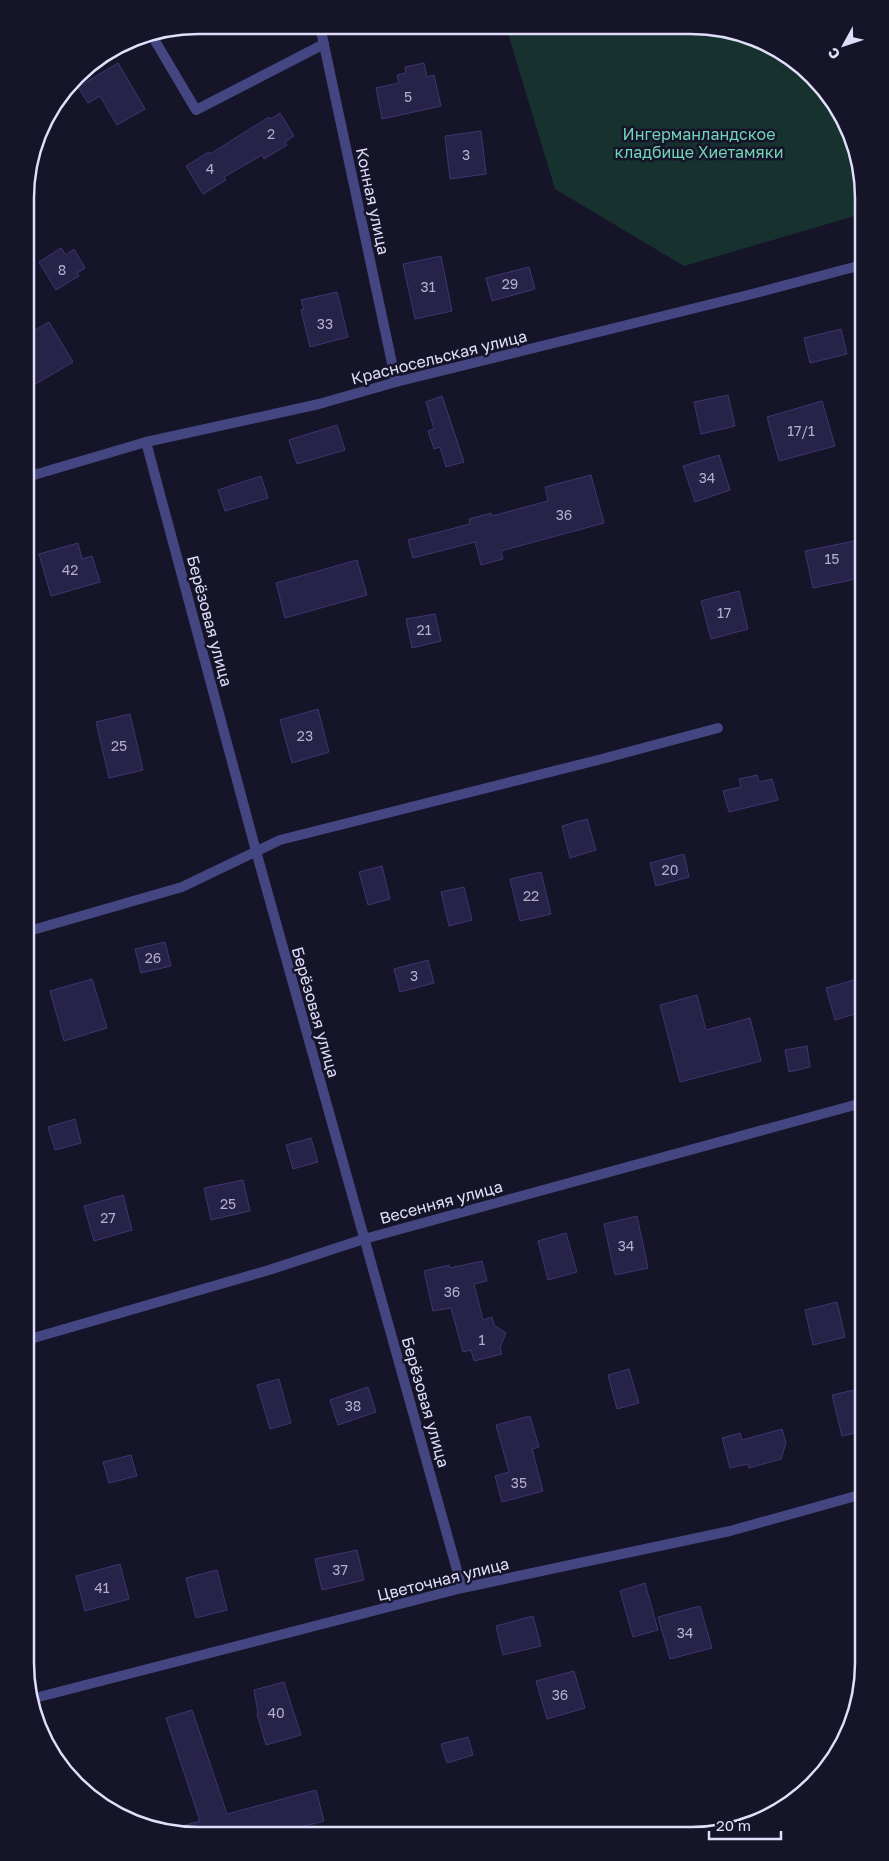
<svg xmlns="http://www.w3.org/2000/svg" width="889" height="1861" viewBox="0 0 889 1861" font-family="'Golos Text',sans-serif">
<style>
.green{fill:#17312f}
.building{fill:#272247;stroke:#3e3670}
.lines{fill:none;stroke-linecap:round;stroke-linejoin:round}
.minor{stroke:#444682;stroke-width:10}
.labels{text-anchor:middle;stroke-width:5;stroke-linejoin:round;paint-order:stroke}
.number-label{font-size:14px;fill:#b2afce}
.park-label{font-size:16px;fill:#71d4b5;stroke:#161428}
.street-label{font-size:16px;fill:#e0defb;stroke:#161428}
.rim{fill:none;stroke:#e0defb;stroke-width:2.5}
</style>
<rect width="100%" height="100%" fill="#161428"/>
<path class="green" d="M506,27l218,1 81,40 36,43 17,42v62l-174,51 -129,-77z"/>
<g class="building">
<path d="M118,63l27,46 -28,16 -17,-29 -12,7 -10,-16z"/>
<path d="M424,63l3,14 7,-2 7,31 -59,13 -6,-31 23,-5 -2,-8 9,-2 -1,-6z"/>
<path d="M280,113l14,23 -9,6 2,3 -23,14 -2,-4 -38,22 2,3 -23,14 -17,-28 23,-14 1,2 59,-37 2,2z"/>
<path d="M481,131l5,43 -36,5 -5,-43z"/>
<path d="M61,248l5,7 8,-6 11,19 -8,5 2,3 -23,14 -17,-28z"/>
<path d="M441,256l11,55 -37,8 -12,-55z"/>
<path d="M529,267l6,22 -43,12 -6,-23z"/>
<path d="M337,292l11,45 -38,10 -9,-37 3,-1 -3,-9z"/>
<path d="M49,322l24,40 -46,27v-54z"/>
<path d="M841,329l6,25 -37,9 -6,-25z"/>
<path d="M728,395l7,31 -34,8 -7,-32z"/>
<path d="M442,396l22,66 -18,5 -6,-20 -6,2 -6,-18 6,-2 -8,-27z"/>
<path d="M822,401l13,45 -56,15 -12,-44z"/>
<path d="M337,425l8,25 -48,14 -8,-24z"/>
<path d="M719,455l11,35 -35,12 -12,-36z"/>
<path d="M591,475l13,48 -103,28 2,8 -22,6 -6,-23 -62,16 -5,-18 62,-16 -1,-5 22,-6 1,3 56,-15 -3,-14z"/>
<path d="M261,476l7,22 -43,13 -7,-21z"/>
<path d="M854,541l6,26v11l-47,10 -8,-37z"/>
<path d="M78,543l4,16 10,-3 8,26 -49,14 -12,-42z"/>
<path d="M357,560l10,35 -82,23 -9,-35z"/>
<path d="M739,591l9,38 -37,10 -10,-38z"/>
<path d="M435,614l6,27 -29,7 -6,-29z"/>
<path d="M318,709l11,43 -37,11 -12,-43z"/>
<path d="M130,714l13,56 -34,8 -13,-56z"/>
<path d="M757,775l2,7 13,-3 6,21 -49,12 -6,-21 18,-4 -2,-8z"/>
<path d="M587,819l9,31 -26,8 -8,-32z"/>
<path d="M684,854l5,23 -33,9 -6,-23z"/>
<path d="M382,866l8,33 -22,6 -9,-33z"/>
<path d="M541,872l10,42 -31,7 -10,-42z"/>
<path d="M464,887l8,33 -23,6 -8,-34z"/>
<path d="M165,942l6,24 -30,7 -6,-24z"/>
<path d="M428,960l6,23 -34,9 -6,-23z"/>
<path d="M861,978v34l-26,8 -9,-32z"/>
<path d="M92,979l15,49 -43,13 -14,-50z"/>
<path d="M697,995l9,35 44,-12 11,43 -81,21 -20,-77z"/>
<path d="M807,1046l3,21 -21,5 -4,-22z"/>
<path d="M75,1119l6,24 -26,7 -7,-23z"/>
<path d="M311,1138l7,24 -25,7 -7,-24z"/>
<path d="M243,1180l7,31 -39,9 -7,-32z"/>
<path d="M123,1195l9,35 -38,11 -10,-35z"/>
<path d="M637,1216l11,52 -33,7 -11,-51z"/>
<path d="M566,1233l11,39 -29,8 -10,-39z"/>
<path d="M482,1261l5,20 -13,3 9,36 9,-3 2,8 12,8 -6,14 2,7 -28,7 -3,-11 -8,2 -12,-44 -18,3 -9,-40 25,-6 1,3z"/>
<path d="M837,1302l8,35 -32,8 -8,-35z"/>
<path d="M629,1369l10,34 -22,6 -9,-34z"/>
<path d="M279,1379l12,44 -21,6 -13,-44z"/>
<path d="M368,1387l8,25 -38,13 -8,-25z"/>
<path d="M863,1388v43l-21,5 -10,-41z"/>
<path d="M530,1416l9,31 -7,2 11,42 -41,11 -7,-26 14,-4 -13,-47z"/>
<path d="M782,1429l4,14 -5,16 -32,9 -1,-4 -18,4 -8,-30 18,-5 2,7z"/>
<path d="M131,1455l6,21 -28,7 -6,-21z"/>
<path d="M357,1550l7,30 -42,10 -7,-31z"/>
<path d="M120,1564l9,35 -44,12 -9,-35z"/>
<path d="M217,1570l10,40 -31,8 -10,-40z"/>
<path d="M645,1583l13,47 -25,7 -13,-46z"/>
<path d="M700,1606l12,42 -42,11 -12,-42z"/>
<path d="M533,1616l8,30 -38,9 -7,-29z"/>
<path d="M574,1671l11,37 -38,11 -11,-38z"/>
<path d="M284,1682l17,53 -35,10 -9,-31 1,-1 -4,-23z"/>
<path d="M192,1710l35,104 89,-24 8,31 -42,11 -99,1 -1,-7 18,-5 -34,-103z"/>
<path d="M468,1737l5,18 -26,8 -6,-19z"/>
</g>
<g class="lines">
<g class="minor">
<path d="M320,26l76,356"/>
<path d="M151,34l45,76 128,-66"/>
<path d="M146,442l110,409 206,737"/>
<path d="M27,477l119,-35 173,-38 77,-22 356,-88 106,-28"/>
<path d="M29,931l153,-44 98,-47 318,-80 120,-32"/>
<path d="M30,1339l239,-69 95,-31 498,-136"/>
<path d="M31,1699l431,-111 268,-57 133,-37"/>
</g>
</g>
<g class="labels">
<g class="number-label">
<text x="408" y="102">5</text>
<text x="271" y="139">2</text>
<text x="466" y="160">3</text>
<text x="210" y="174">4</text>
<text x="62" y="275">8</text>
<text x="510" y="289">29</text>
<text x="428" y="292">31</text>
<text x="325" y="329">33</text>
<text x="801" y="436">17/1</text>
<text x="707" y="483">34</text>
<text x="564" y="520">36</text>
<text x="832" y="564">15</text>
<text x="70" y="575">42</text>
<text x="724" y="618">17</text>
<text x="424" y="635">21</text>
<text x="305" y="741">23</text>
<text x="119" y="751">25</text>
<text x="670" y="875">20</text>
<text x="531" y="901">22</text>
<text x="153" y="963">26</text>
<text x="414" y="981">3</text>
<text x="228" y="1209">25</text>
<text x="108" y="1223">27</text>
<text x="626" y="1251">34</text>
<text x="452" y="1297">36</text>
<text x="482" y="1345">1</text>
<text x="353" y="1411">38</text>
<text x="519" y="1488">35</text>
<text x="340" y="1575">37</text>
<text x="102" y="1593">41</text>
<text x="685" y="1638">34</text>
<text x="560" y="1700">36</text>
<text x="276" y="1718">40</text>
</g>
<g class="park-label">
<text x="699" y="140">Ингерманландское<tspan x="699" dy="18">кладбище Хиетамяки</tspan></text>
</g>
<g class="street-label">
<text transform="translate(373 201) rotate(78)" y="6">Конная улица</text>
<text transform="translate(439 357) rotate(-14)" y="6">Красносельская улица</text>
<text transform="translate(210 621) rotate(75)" y="6">Берёзовая улица</text>
<text transform="translate(316 1012) rotate(74)" y="6">Берёзовая улица</text>
<text transform="translate(441 1202) rotate(-15)" y="6">Весенняя улица</text>
<text transform="translate(426 1402) rotate(74)" y="6">Берёзовая улица</text>
<text transform="translate(443 1579) rotate(-14)" y="6">Цветочная улица</text>
</g>
</g>
<path d="M0 0H889V1861H0ZM198 34H691A164 164 0 0 1 855 198V1663A164 164 0 0 1 691 1827H198A164 164 0 0 1 34 1663V198A164 164 0 0 1 198 34Z" fill="#161428" fill-rule="evenodd"/>
<path class="rim" d="M198 34H691A164 164 0 0 1 855 198V1663A164 164 0 0 1 691 1827H198A164 164 0 0 1 34 1663V198A164 164 0 0 1 198 34Z"/>
<g transform="translate(844 45) rotate(230)" stroke="#161428" stroke-width="4" paint-order="stroke">
<path d="M0-4L9 19L0 12L-9 19Z" fill="#e0defb"/>
<text y="-8" font-size="14" font-weight="bold" text-anchor="middle" fill="#e0defb">С</text>
</g>
<path d="M709 1831v8h72v-8" fill="none" stroke="#e0defb" stroke-width="2.5"/>
<text x="716" y="1831" font-size="15" fill="#e0defb" stroke="#161428" stroke-width="4" paint-order="stroke">20 m</text>
</svg>
